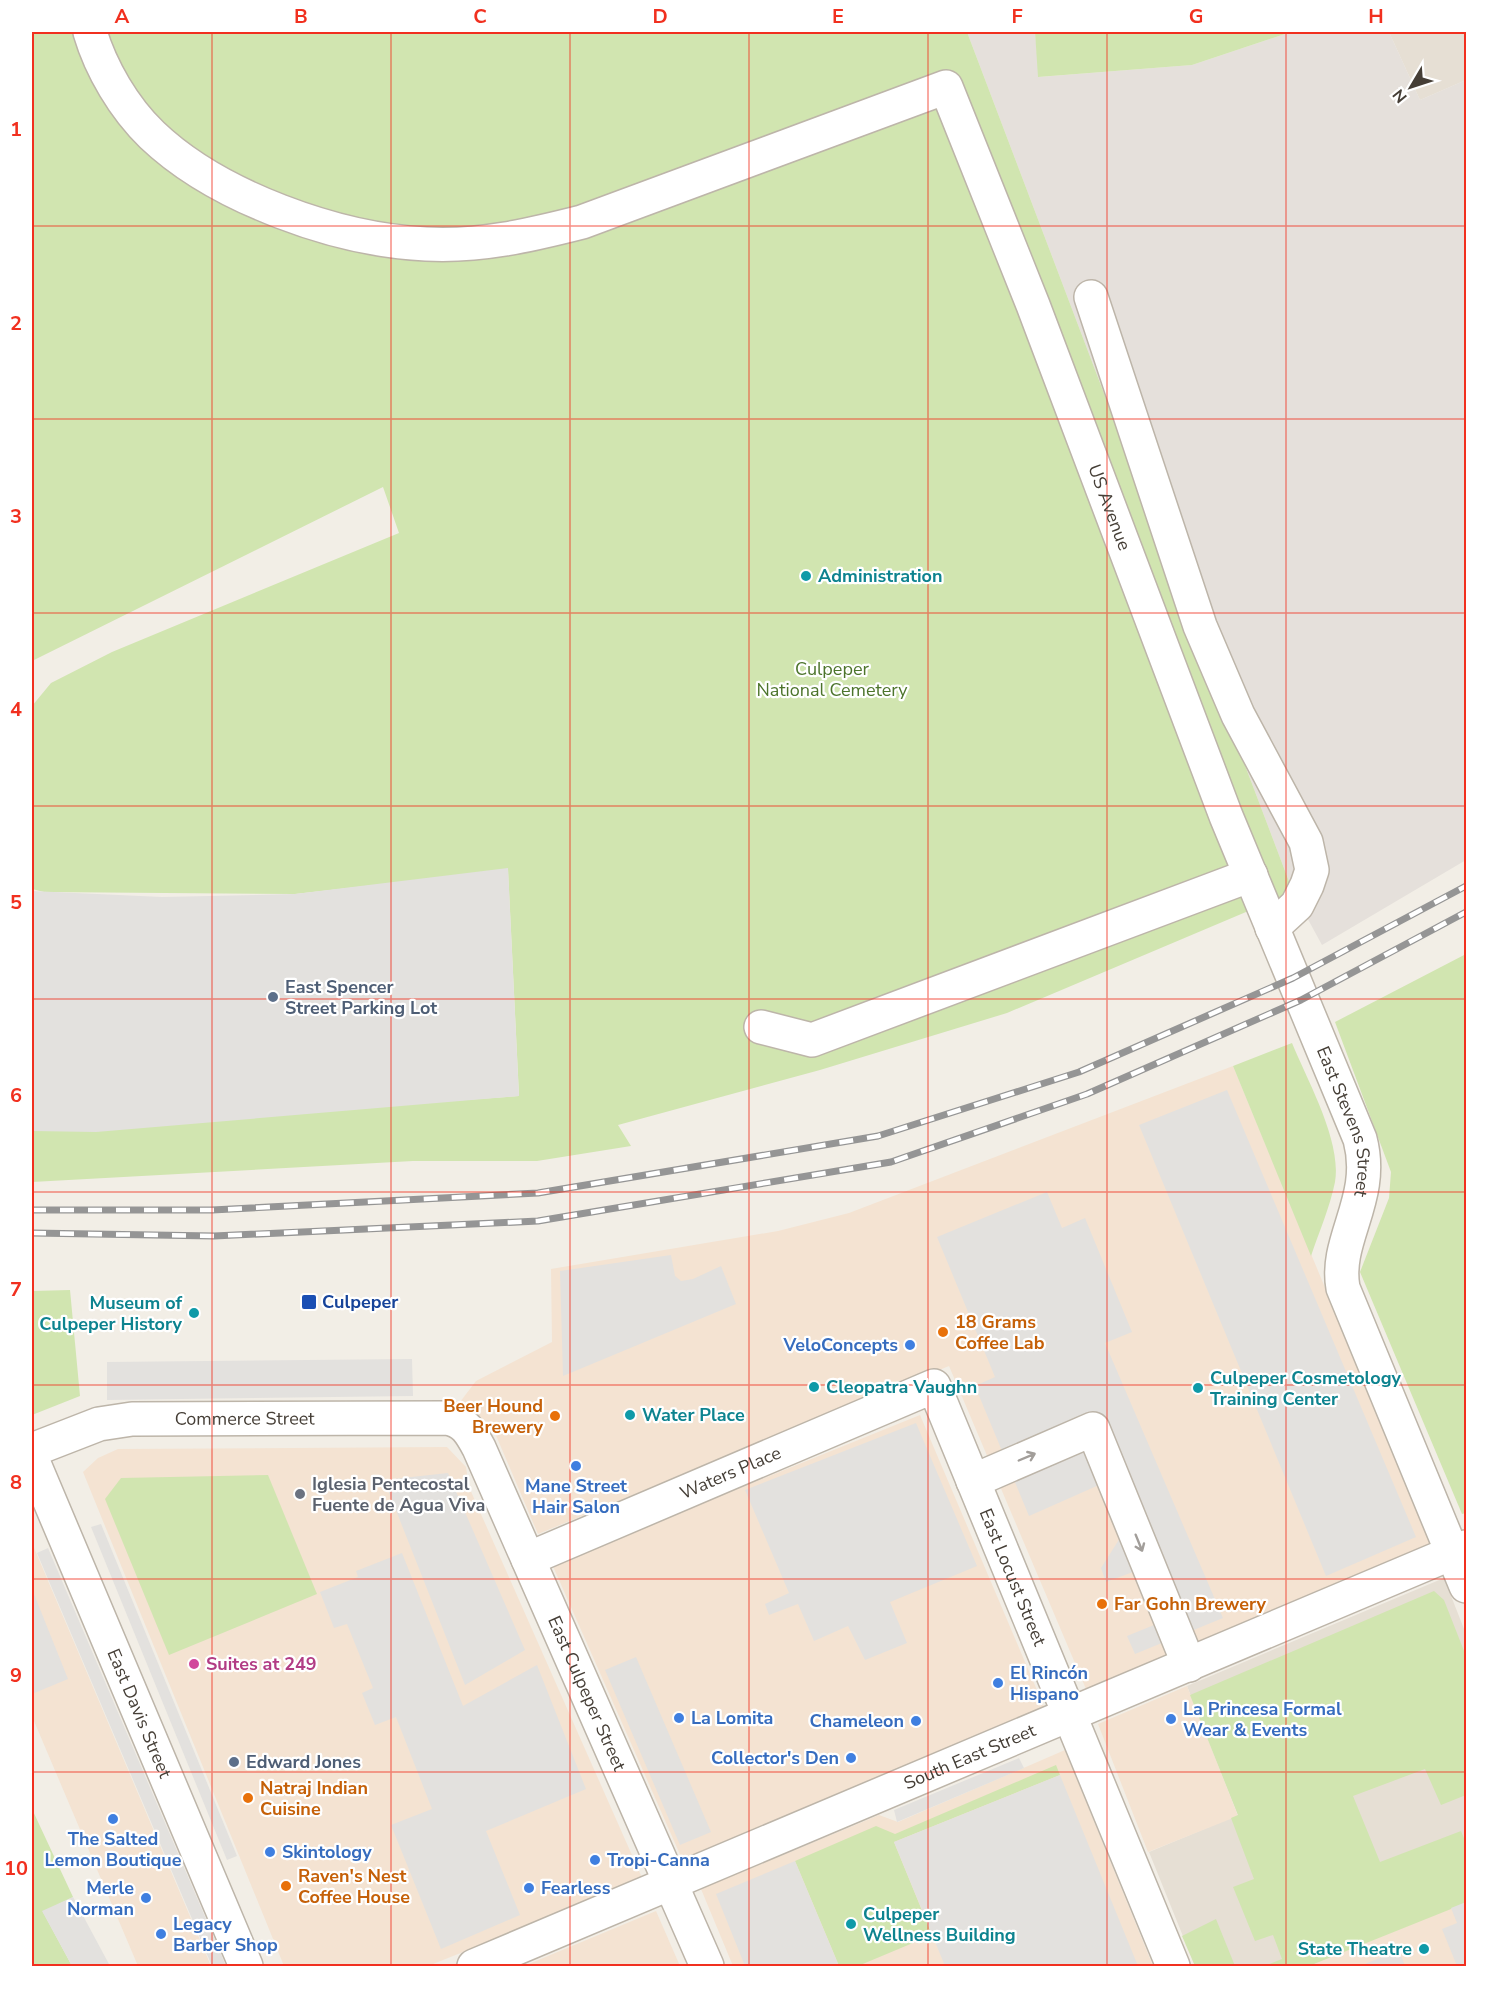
<svg xmlns="http://www.w3.org/2000/svg" width="1498" height="1998" viewBox="0 0 1498 1998" font-family="'Nunito Sans',sans-serif">
<style>
.residential{fill:#e6dfd4}
.commercial{fill:#f4e3d2}
.industrial{fill:#e5e0db}
.green{fill:#d1e5b0}
.parking{fill:#e3e1de}
.lines{fill:none;stroke-linecap:round;stroke-linejoin:round}
.minor-casing{stroke:#bdb5a9;stroke-width:36}
.minor{stroke:#fff;stroke-width:33}
.rail-casing{stroke:#959595;stroke-width:7}
.rail{stroke:#fff;stroke-width:4.5;stroke-dasharray:14;stroke-linecap:butt}
.oneway{stroke:#a29e9a}
.grid{fill:none;stroke:#f1301f;stroke-width:1.5;stroke-opacity:0.55}
.culture-dot{fill:#0f9aa8;stroke:#fff;stroke-width:2}
.service-dot{fill:#5c6f8a;stroke:#fff;stroke-width:2}
.transit-dot{fill:#1a4fb4;stroke:#fff;stroke-width:2}
.food-dot{fill:#e8710a;stroke:#fff;stroke-width:2}
.shop-dot{fill:#3f7fe0;stroke:#fff;stroke-width:2}
.worship-dot{fill:#6b7280;stroke:#fff;stroke-width:2}
.hotel-dot{fill:#d1479c;stroke:#fff;stroke-width:2}
.labels{text-anchor:middle;stroke-width:4.5;stroke-linejoin:round;paint-order:stroke}
.street-label{font-size:18px;fill:#453e36;stroke:#fff}
.culture-label{font-size:18px;font-weight:bold;fill:#0d838f;stroke:#fff;text-anchor:start}
.park-label{font-size:18px;fill:#4c742b;stroke:#fff}
.service-label{font-size:18px;font-weight:bold;fill:#4e5e75;stroke:#fff;text-anchor:start}
.transit-label{font-size:18px;font-weight:bold;fill:#164399;stroke:#fff;text-anchor:start}
.food-label{font-size:18px;font-weight:bold;fill:#c56008;stroke:#fff;text-anchor:start}
.shop-label{font-size:18px;font-weight:bold;fill:#366cbe;stroke:#fff;text-anchor:start}
.worship-label{font-size:18px;font-weight:bold;fill:#5b616d;stroke:#fff;text-anchor:start}
.hotel-label{font-size:18px;font-weight:bold;fill:#b23c85;stroke:#fff;text-anchor:start}
.neatline{fill:none;stroke:#f1301f;stroke-width:2}
.grid-label{font-size:20px;text-anchor:middle;font-weight:bold;fill:#f1301f}
</style>
<rect width="100%" height="100%" fill="#f2eee6"/>
<g class="residential">
<path d="M1389,32h77v48l-46,20z"/>
<path d="M1444,1578l22,56v268l-157,64h-114l-46,-114 89,-37 -51,-129z"/>
</g>
<g class="commercial">
<path d="M1233,1066l198,477 -345,146 -137,-323 -411,168 -46,-108 -32,-24 16,-21 76,-39 -1,-73 227,-38 71,-18z"/>
<path d="M920,1415l125,294 -363,150 -130,-295z"/>
<path d="M447,1447l19,20 3,20 174,393 -215,86h-144l-201,-494 15,-14 20,-9z"/>
<path d="M32,1543l179,423h-73l-104,-245 -2,1z"/>
<path d="M1187,1686l51,130 -90,36 -50,-128z"/>
<path d="M1065,1750l88,216h-420l-32,-77 178,-74 19,7z"/>
<path d="M1466,1902v64h-157l142,-58z"/>
<path d="M656,1911l24,55h-156z"/>
</g>
<path class="industrial" d="M967,32h68l4,45 153,-12 99,-33h98l31,68 46,-20v780l-144,85 -29,-53z"/>
<g class="green">
<path d="M32,32h935l326,860 -286,121 -187,57 -202,55 13,21 -94,15h-124l-381,21v-51l487,-35 -11,-226 -213,24 -251,-2 -12,-3v-183l19,-23 61,-31 287,-119 -16,-46 -351,174z"/>
<path d="M1035,32h256l-99,33 -154,12z"/>
<path d="M1466,954v559l-4,1 -102,-242 29,-74 2,-26 -56,-150z"/>
<path d="M1292,1043c15,37 50,98 43,139 -5,25 -16,50 -24,74l-78,-190z"/>
<path d="M70,1290l10,106 -48,19v-124z"/>
<path d="M268,1475l49,119 -148,61 -64,-156 16,-21z"/>
<path d="M1434,1591l10,9 22,56v139l-25,10 -16,-36 -72,27 27,66 81,-31 5,12v60l-157,63h-45l18,-7 -9,-24 -18,6 -22,-54 21,-8 -23,-61 7,-3 -48,-120z"/>
<path d="M1056,1765l4,10 -166,67 38,93 -74,31h-19l-44,-105 81,-35 19,8z"/>
<path d="M32,1809l41,88 -30,15 29,54h-40z"/>
<path d="M1216,1919l19,47h-40l-13,-30z"/>
</g>
<g class="parking">
<path d="M508,868l11,228 -423,36 -64,-1v-240l130,6 133,-3z"/>
<path d="M1227,1090l189,447 -90,39 -187,-451z"/>
<path d="M1047,1192l15,36 23,-10 47,114 -27,11 118,275 -88,36 -8,-18 27,-11 -21,-53 -27,10 -5,-14 19,-30 -21,-53 -70,31 -54,-130 20,-9 -58,-140z"/>
<path d="M671,1255l4,21 6,5 12,-2 28,-13 15,38 -173,72 -3,-105z"/>
<path d="M412,1359l1,37 -306,4v-38z"/>
<path d="M916,1423l61,143 -87,36 17,41 -42,17 -17,-34 -34,15 -16,-37 -29,11 -4,-11 24,-11 -44,-103z"/>
<path d="M448,1473l77,177 -60,35 -81,-205z"/>
<path d="M101,1524l136,332 -10,4 -136,-333z"/>
<path d="M48,1548l178,418h-14l-175,-413z"/>
<path d="M402,1553l61,153 74,-41 49,124 -100,42 34,84 -79,34 -50,-124 41,-16 -36,-92 -21,8 -13,-32 11,-5 -26,-64 -13,4 -14,-36 38,-15 -2,-6z"/>
<path d="M32,1589l36,90 -36,15z"/>
<path d="M636,1657l75,175 -31,13 -75,-175z"/>
<path d="M1019,1758l5,10 -127,54 -3,-12z"/>
<path d="M1060,1775l78,191h-193l-51,-124z"/>
<path d="M795,1861l44,105h-94l-29,-72z"/>
<path d="M73,1897l37,69h-38l-30,-55z"/>
<path d="M1466,1902v64h-9l-15,-37 15,-6 -6,-15z"/>
<path d="M1399,1950l6,16h-45z"/>
</g>
<g class="lines">
<g class="minor-casing">
<g id="minor">
<path id="s1" d="M90,32c11,37 34,76 62,103 65,62 185,105 274,109 54,3 105,-9 156,-22l364,-135 87,218 193,511 134,323c16,60 -26,100 -17,149l123,298"/>
<path d="M1091,297l109,329 38,89 68,127 6,28 -5,15 -10,20 -25,23"/>
<path d="M761,1027l51,13 439,-165"/>
<path id="s2" d="M32,1450l67,-26 33,-5 314,-1c18,2 25,15 33,30l228,518"/>
<path id="s3" d="M32,1459l214,507"/>
<path d="M973,1481l120,-52 96,236"/>
<path id="s4" d="M528,1559l406,-173 239,580"/>
<path id="s5" d="M474,1966l992,-419"/>
</g>
</g>
<use href="#minor" class="minor"/>
<g class="rail-casing">
<g id="rail">
<path d="M32,1210h180l326,-17 340,-57 201,-64 214,-94 173,-92"/>
<path d="M32,1233l182,3 324,-15 353,-59 196,-68 214,-94 165,-88"/>
</g>
</g>
<use href="#rail" class="rail"/>
</g>
<defs><path id="oneway-shaft" d="M-6 0H5M1.5-3L5.5 0L1.5 3" fill="none" stroke-width="1.6" stroke-linecap="round" stroke-linejoin="round" transform="scale(1.5)"/></defs>
<g class="oneway">
<use href="#oneway-shaft" transform="translate(1027 1457) rotate(-23)"/>
<use href="#oneway-shaft" transform="translate(1139 1543) rotate(68)"/>
</g>
<path class="grid" d="M212,32v1934M391,32v1934M570,32v1934M749,32v1934M928,32v1934M1107,32v1934M1286,32v1934M32,226h1434M32,419h1434M32,613h1434M32,806h1434M32,999h1434M32,1192h1434M32,1385h1434M32,1579h1434M32,1772h1434"/>
<g class="culture-dot">
<circle cx="806" cy="576" r="6"/>
<circle cx="194" cy="1313" r="6"/>
<circle cx="814" cy="1387" r="6"/>
<circle cx="1198" cy="1388" r="6"/>
<circle cx="630" cy="1415" r="6"/>
<circle cx="851" cy="1924" r="6"/>
<circle cx="1424" cy="1949" r="6"/>
</g>
<g class="service-dot">
<circle cx="273" cy="997" r="6"/>
<circle cx="234" cy="1762" r="6"/>
</g>
<rect class="transit-dot" x="301" y="1294" width="16" height="16" rx="3"/>
<g class="food-dot">
<circle cx="943" cy="1332" r="6"/>
<circle cx="555" cy="1416" r="6"/>
<circle cx="1102" cy="1604" r="6"/>
<circle cx="248" cy="1798" r="6"/>
<circle cx="286" cy="1886" r="6"/>
</g>
<g class="shop-dot">
<circle cx="910" cy="1345" r="6"/>
<circle cx="576" cy="1466" r="6"/>
<circle cx="998" cy="1683" r="6"/>
<circle cx="679" cy="1718" r="6"/>
<circle cx="1171" cy="1719" r="6"/>
<circle cx="916" cy="1721" r="6"/>
<circle cx="851" cy="1758" r="6"/>
<circle cx="113" cy="1819" r="6"/>
<circle cx="270" cy="1852" r="6"/>
<circle cx="595" cy="1860" r="6"/>
<circle cx="529" cy="1888" r="6"/>
<circle cx="146" cy="1898" r="6"/>
<circle cx="161" cy="1934" r="6"/>
</g>
<circle class="worship-dot" cx="300" cy="1494" r="6"/>
<circle class="hotel-dot" cx="194" cy="1664" r="6"/>
<g class="labels">
<g class="street-label">
<text dy="6" stroke="none"><textPath href="#s1" startOffset="1419">US Avenue</textPath></text>
<text dy="6" stroke="none"><textPath href="#s1" startOffset="2078">East Stevens Street</textPath></text>
<text dy="6" stroke="none"><textPath href="#s2" startOffset="218">Commerce Street</textPath></text>
<text dy="6" stroke="none"><textPath href="#s4" startOffset="220">Waters Place</textPath></text>
<text dy="6" stroke="none"><textPath href="#s4" startOffset="648">East Locust Street</textPath></text>
<text dy="6" stroke="none"><textPath href="#s2" startOffset="734">East Culpeper Street</textPath></text>
<text dy="6" stroke="none"><textPath href="#s3" startOffset="276">East Davis Street</textPath></text>
<text dy="6" stroke="none"><textPath href="#s5" startOffset="538">South East Street</textPath></text>
</g>
<g class="culture-label">
<text x="818" y="582">Administration</text>
<text x="182" y="1309" text-anchor="end">Museum of<tspan x="182" dy="21">Culpeper History</tspan></text>
<text x="1210" y="1384">Culpeper Cosmetology<tspan x="1210" dy="21">Training Center</tspan></text>
<text x="826" y="1393">Cleopatra Vaughn</text>
<text x="642" y="1421">Water Place</text>
<text x="863" y="1920">Culpeper<tspan x="863" dy="21">Wellness Building</tspan></text>
<text x="1412" y="1955" text-anchor="end">State Theatre</text>
</g>
<g class="park-label">
<text x="832" y="675">Culpeper<tspan x="832" dy="21">National Cemetery</tspan></text>
</g>
<g class="service-label">
<text x="285" y="993">East Spencer<tspan x="285" dy="21">Street Parking Lot</tspan></text>
<text x="246" y="1768">Edward Jones</text>
</g>
<g class="transit-label">
<text x="322" y="1308">Culpeper</text>
</g>
<g class="food-label">
<text x="955" y="1328">18 Grams<tspan x="955" dy="21">Coffee Lab</tspan></text>
<text x="543" y="1412" text-anchor="end">Beer Hound<tspan x="543" dy="21">Brewery</tspan></text>
<text x="1114" y="1610">Far Gohn Brewery</text>
<text x="260" y="1794">Natraj Indian<tspan x="260" dy="21">Cuisine</tspan></text>
<text x="298" y="1882">Raven's Nest<tspan x="298" dy="21">Coffee House</tspan></text>
</g>
<g class="shop-label">
<text x="898" y="1351" text-anchor="end">VeloConcepts</text>
<text x="576" y="1492" text-anchor="middle">Mane Street<tspan x="576" dy="21">Hair Salon</tspan></text>
<text x="1010" y="1679">El Rincón<tspan x="1010" dy="21">Hispano</tspan></text>
<text x="1183" y="1715">La Princesa Formal<tspan x="1183" dy="21">Wear &amp; Events</tspan></text>
<text x="691" y="1724">La Lomita</text>
<text x="904" y="1727" text-anchor="end">Chameleon</text>
<text x="839" y="1764" text-anchor="end">Collector's Den</text>
<text x="113" y="1845" text-anchor="middle">The Salted<tspan x="113" dy="21">Lemon Boutique</tspan></text>
<text x="282" y="1858">Skintology</text>
<text x="607" y="1866">Tropi-Canna</text>
<text x="134" y="1894" text-anchor="end">Merle<tspan x="134" dy="21">Norman</tspan></text>
<text x="541" y="1894">Fearless</text>
<text x="173" y="1930">Legacy<tspan x="173" dy="21">Barber Shop</tspan></text>
</g>
<g class="worship-label">
<text x="312" y="1490">Iglesia Pentecostal<tspan x="312" dy="21">Fuente de Agua Viva</tspan></text>
</g>
<g class="hotel-label">
<text x="206" y="1670">Suites at 249</text>
</g>
</g>
<rect width="1498" height="1998" fill="none" stroke="#ffffff" stroke-width="66"/>
<g transform="translate(1411 87) rotate(231)" stroke="#ffffff" stroke-width="4.5" paint-order="stroke">
<path d="M0-4.5L10 22L0 15L-10 22Z" fill="#453e36"/>
<text y="-9" font-size="16" font-weight="bold" text-anchor="middle" fill="#453e36">N</text>
</g>
<rect x="33" y="33" width="1432" height="1932" class="neatline"/>
<g class="grid-label">
<text x="122" y="23">A</text>
<text x="301" y="23">B</text>
<text x="480" y="23">C</text>
<text x="660" y="23">D</text>
<text x="838" y="23">E</text>
<text x="1017" y="23">F</text>
<text x="1196" y="23">G</text>
<text x="1376" y="23">H</text>
<text x="16" y="136">1</text>
<text x="16" y="330">2</text>
<text x="16" y="523">3</text>
<text x="16" y="716">4</text>
<text x="16" y="909">5</text>
<text x="16" y="1102">6</text>
<text x="16" y="1296">7</text>
<text x="16" y="1489">8</text>
<text x="16" y="1682">9</text>
<text x="16" y="1875">10</text>
</g>
</svg>
